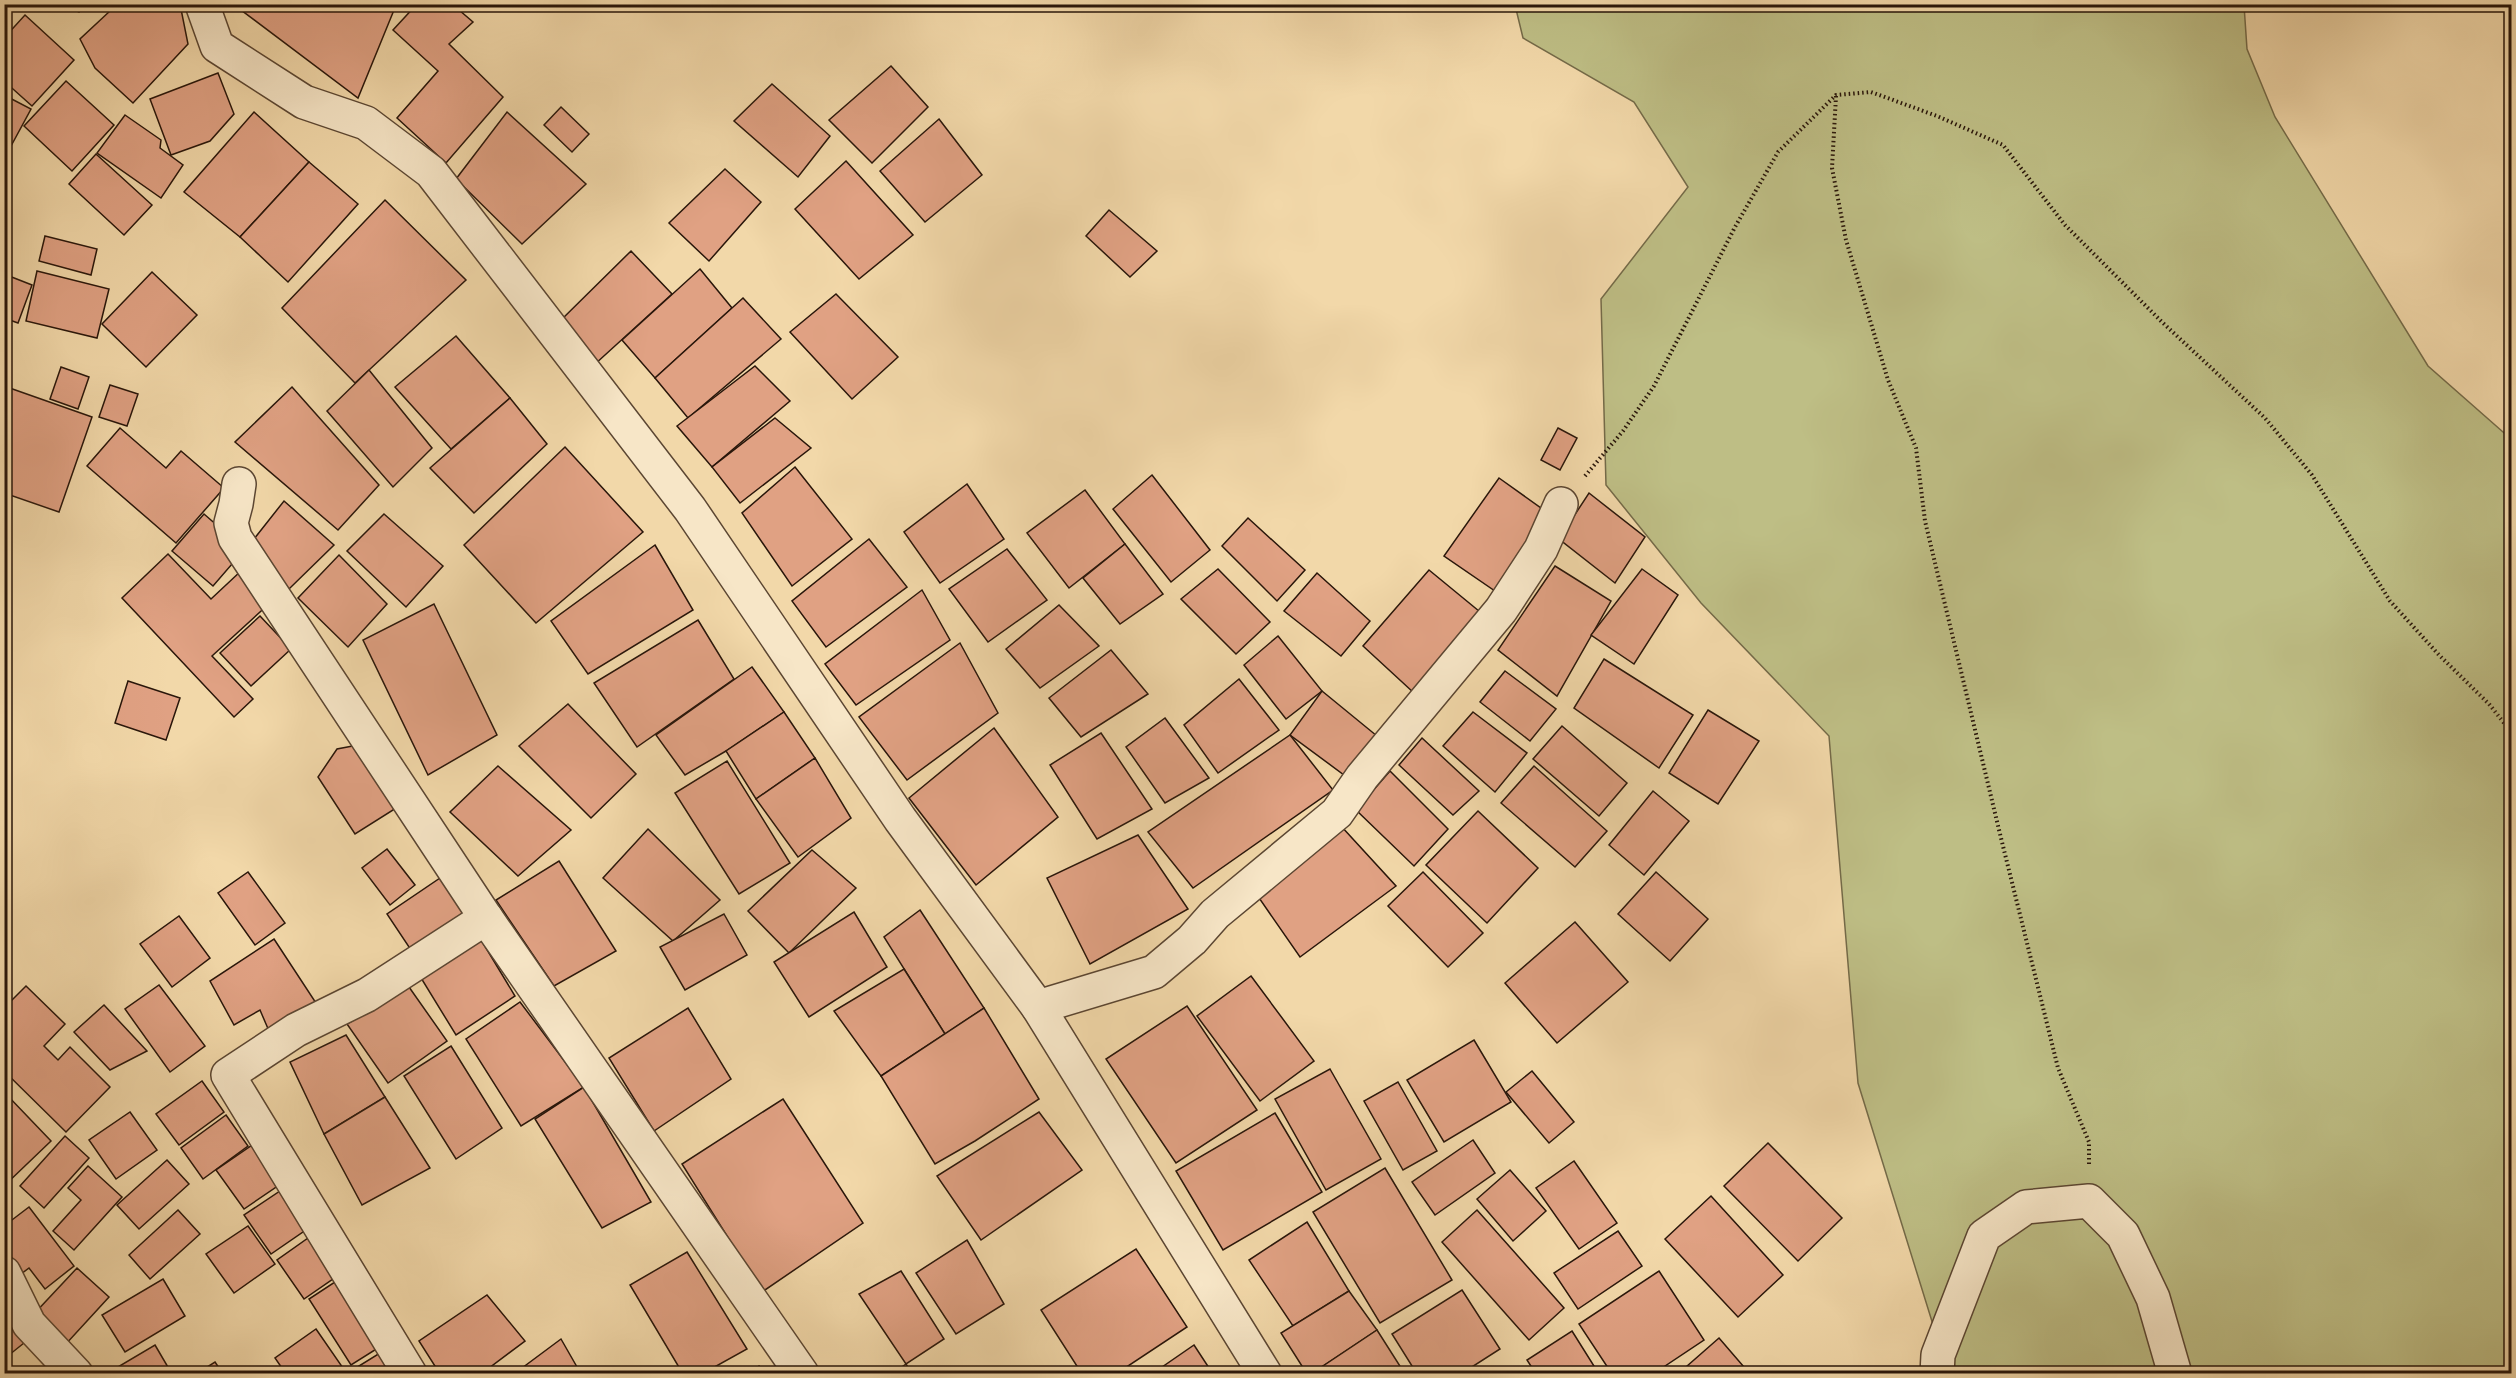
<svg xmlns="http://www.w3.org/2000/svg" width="2516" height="1378" viewBox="0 0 2516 1378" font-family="'Sorts Mill Goudy',serif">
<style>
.green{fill:#bebe85;stroke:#746a48;stroke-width:1.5}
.building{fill:#e0a183;stroke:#29160a;stroke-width:1.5}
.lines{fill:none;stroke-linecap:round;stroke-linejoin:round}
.minor-casing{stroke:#5b4632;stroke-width:36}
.path{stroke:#29160a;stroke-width:4;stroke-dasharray:1.5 3;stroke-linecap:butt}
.minor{stroke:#f7e6c7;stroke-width:33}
</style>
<rect width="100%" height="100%" fill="#f2d8a9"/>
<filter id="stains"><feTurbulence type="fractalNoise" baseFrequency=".00333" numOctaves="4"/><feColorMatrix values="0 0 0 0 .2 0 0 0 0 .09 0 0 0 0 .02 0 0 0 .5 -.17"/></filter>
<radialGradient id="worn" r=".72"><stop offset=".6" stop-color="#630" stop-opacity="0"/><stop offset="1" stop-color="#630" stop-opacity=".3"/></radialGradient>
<path class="green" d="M1515,5h729l3,44 28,68 153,249 83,73v934h-563l-90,-290 -29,-347 -128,-133 -95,-118 -5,-186 87,-112 -54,-85 -111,-64z"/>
<g class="building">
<path d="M4,4h11l-11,12z"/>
<path d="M62,4h20l-3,8z"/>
<path d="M110,4h70l8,40 -55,59 -38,-35 -15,-29 30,-28z"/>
<path d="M245,4h142l7,6 -36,88 -117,-88z"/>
<path d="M417,4h35l21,18 -24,22 54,53 -57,66 -49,-45 41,-47 -45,-41z"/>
<path d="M25,15l49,45 -42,46 -28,-25v-43z"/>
<path d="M891,66l37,41 -56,56 -43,-43z"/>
<path d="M218,73l16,41 -24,27 -39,14 -21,-56z"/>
<path d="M66,81l48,44 -42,46 -48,-45z"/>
<path d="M772,84l58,52 -32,41 -64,-56z"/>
<path d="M4,95l27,14 -27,50z"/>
<path d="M561,107l28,27 -17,18 -28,-27z"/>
<path d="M254,112l55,50 -69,75 -56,-45z"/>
<path d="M507,112l79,72 -64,60 -66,-65z"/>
<path d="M125,115l36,25 -1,8 23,17 -22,33 -64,-45z"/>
<path d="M939,119l43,56 -57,47 -45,-51z"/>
<path d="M96,154l56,51 -28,30 -55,-51z"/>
<path d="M846,161l67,74 -54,44 -64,-70z"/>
<path d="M309,162l49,42 -70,78 -48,-45z"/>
<path d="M725,169l36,33 -52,59 -40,-38z"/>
<path d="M385,200l81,80 -111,103 -73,-75z"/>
<path d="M1109,210l48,41 -27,26 -44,-41z"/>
<path d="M45,236l52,13 -6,26 -52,-14z"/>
<path d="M631,251l41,43 -78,71 -37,-41z"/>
<path d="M700,269l32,39 -77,70 -33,-38z"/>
<path d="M37,271l72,18 -12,49 -71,-17z"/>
<path d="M152,272l45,43 -51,52 -44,-43z"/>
<path d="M4,274l28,11 -14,38 -14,-5z"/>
<path d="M836,294l62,63 -46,42 -62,-67z"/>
<path d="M743,298l38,41 -93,79 -33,-40z"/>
<path d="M456,336l54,62 -59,51 -56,-62z"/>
<path d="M755,366l35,35 -78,66 -35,-41z"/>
<path d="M61,367l28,10 -11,32 -28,-10z"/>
<path d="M369,370l63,78 -39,39 -66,-76z"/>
<path d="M110,385l28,9 -11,32 -28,-9z"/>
<path d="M4,386l88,31 -33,95 -55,-19z"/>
<path d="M292,387l87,98 -41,45 -103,-88z"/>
<path d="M510,398l37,46 -73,69 -44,-45z"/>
<path d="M775,418l36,30 -71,55 -28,-36z"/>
<path d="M120,428l46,40 15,-17 43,37 -48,55 -89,-77z"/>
<path d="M1558,428l19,10 -17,32 -19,-10z"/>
<path d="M565,447l78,85 -107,91 -72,-78z"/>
<path d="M795,467l57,72 -60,47 -50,-73z"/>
<path d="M1152,475l58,75 -39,32 -58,-73z"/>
<path d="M1499,478l49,35 -53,78 -51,-35z"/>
<path d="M967,484l37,55 -64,44 -36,-51z"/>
<path d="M1085,490l40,54 -56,44 -42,-55z"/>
<path d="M1589,493l56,44 -30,46 -56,-44z"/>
<path d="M284,501l50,44 -45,44 -39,-45z"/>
<path d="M204,514l23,20 12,22 -26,30 -41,-35z"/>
<path d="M384,514l59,52 -37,41 -59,-56z"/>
<path d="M1248,518l57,52 -28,31 -55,-55z"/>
<path d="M869,539l38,48 -81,60 -34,-46z"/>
<path d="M1125,544l38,50 -43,30 -37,-46z"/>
<path d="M655,545l38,65 -105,64 -37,-53z"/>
<path d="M1007,549l40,51 -59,42 -39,-53z"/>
<path d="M168,554l43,45 31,-29 30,31 -60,55 41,43 -19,18 -112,-119z"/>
<path d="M339,555l48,49 -39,43 -50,-49z"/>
<path d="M1555,566l56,35 -54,95 -59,-46z"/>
<path d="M1218,569l52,53 -34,32 -55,-55z"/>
<path d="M1642,569l36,26 -44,69 -43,-29z"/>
<path d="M1429,570l56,46 -71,77 -51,-47z"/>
<path d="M1317,573l53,48 -29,35 -57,-45z"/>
<path d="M922,590l28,50 -94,65 -31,-41z"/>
<path d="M434,604l63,131 -69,40 -65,-135z"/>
<path d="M1059,605l40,41 -59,42 -34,-39z"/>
<path d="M260,616l31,33 -40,37 -31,-33z"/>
<path d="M698,620l36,59 -97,68 -43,-64z"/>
<path d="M1278,636l44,55 -36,28 -42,-54z"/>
<path d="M960,643l38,70 -91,67 -48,-63z"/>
<path d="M1111,650l37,44 -67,43 -32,-39z"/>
<path d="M1604,659l89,56 -34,53 -85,-60z"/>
<path d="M752,667l32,45 -58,39 -41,24 -29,-40z"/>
<path d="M1505,671l51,38 -26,32 -50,-39z"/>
<path d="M1239,679l40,51 -61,43 -34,-48z"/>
<path d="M128,681l52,17 -14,42 -51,-17z"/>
<path d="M1322,691l55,45 -33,39 -54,-40z"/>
<path d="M568,704l68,70 -45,44 -72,-72z"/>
<path d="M1708,710l51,31 -41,63 -49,-31z"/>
<path d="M784,712l31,46 -59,41 -30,-48z"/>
<path d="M1473,712l54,41 -32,39 -52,-46z"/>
<path d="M1165,718l44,60 -44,25 -39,-56z"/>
<path d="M1562,726l65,57 -28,33 -66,-57z"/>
<path d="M994,728l64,89 -82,68 -67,-87z"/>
<path d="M1101,733l51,76 -55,30 -47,-74z"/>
<path d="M1290,735l43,55 -140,98 -45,-56z"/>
<path d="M1422,738l57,53 -26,24 -54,-50z"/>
<path d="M363,744l38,61 -46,29 -37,-57 19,-28z"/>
<path d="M815,758l36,60 -53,39 -42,-58z"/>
<path d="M727,761l63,102 -51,31 -64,-101z"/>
<path d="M498,766l73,64 -53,46 -68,-64z"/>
<path d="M1534,766l73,65 -32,36 -74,-64z"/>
<path d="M1390,771l58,58 -34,37 -58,-56z"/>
<path d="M1653,791l36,30 -45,54 -35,-30z"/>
<path d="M1478,811l60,57 -51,55 -61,-58z"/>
<path d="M1341,826l55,60 -96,71 -43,-62z"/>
<path d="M648,829l72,71 -47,41 -70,-63z"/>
<path d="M1138,835l50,74 -98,55 -43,-86z"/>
<path d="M387,849l28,36 -25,20 -28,-37z"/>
<path d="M812,850l44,38 -67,65 -41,-42z"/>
<path d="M559,861l57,90 -62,35 -58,-86z"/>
<path d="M248,872l37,51 -30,22 -37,-52z"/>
<path d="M1423,872l60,61 -35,34 -60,-61z"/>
<path d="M1656,872l52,47 -38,42 -52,-47z"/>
<path d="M446,874l29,42 -60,40 -28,-42z"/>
<path d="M920,910l64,98 -39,26 -61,-97z"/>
<path d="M854,912l33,55 -78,50 -35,-55z"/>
<path d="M724,914l23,41 -62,35 -25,-43z"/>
<path d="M179,916l31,42 -38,29 -32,-43z"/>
<path d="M1575,922l53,60 -71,61 -52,-60z"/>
<path d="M480,938l35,58 -59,39 -38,-62z"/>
<path d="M274,939l42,64 -47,28 -9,-21 -26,15 -24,-44z"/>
<path d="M904,969l41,65 -64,42 -47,-65z"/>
<path d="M1251,976l63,85 -54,40 -63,-85z"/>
<path d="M159,985l46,61 -35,26 -45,-63z"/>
<path d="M26,986l39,38 -21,22 14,14 12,-13 40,40 -44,45 -62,-61v-63z"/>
<path d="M409,987l38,54 -59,42 -41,-59z"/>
<path d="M520,1002l64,85 -63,39 -55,-87z"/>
<path d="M104,1005l43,46 -37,19 -36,-38z"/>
<path d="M1187,1006l70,104 -81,53 -70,-104z"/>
<path d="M688,1008l43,71 -77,52 -45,-73z"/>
<path d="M984,1008l55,91 -64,42 -40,23 -54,-88z"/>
<path d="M346,1035l39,62 -61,37 -34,-72z"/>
<path d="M1474,1040l37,62 -67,40 -37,-62z"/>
<path d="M451,1046l51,82 -46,31 -52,-83z"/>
<path d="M1330,1069l51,90 -55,31 -51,-91z"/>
<path d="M1532,1071l42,51 -25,21 -43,-51z"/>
<path d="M202,1081l22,31 -45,33 -23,-31z"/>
<path d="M1398,1082l39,69 -34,19 -39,-69z"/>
<path d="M584,1087l67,115 -49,26 -67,-109z"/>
<path d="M6,1094l45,47 -47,45v-91z"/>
<path d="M385,1097l45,71 -68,37 -38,-71z"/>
<path d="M783,1099l80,124 -101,69 -80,-128z"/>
<path d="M130,1112l27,38 -41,29 -27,-39z"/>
<path d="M1039,1112l43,58 -101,70 -44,-64z"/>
<path d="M1275,1113l47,79 -99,58 -47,-79z"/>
<path d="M226,1115l22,31 -45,33 -22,-31z"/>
<path d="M65,1136l24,22 -45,50 -24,-22z"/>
<path d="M1473,1140l22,33 -60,42 -23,-33z"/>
<path d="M258,1141l27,40 -41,28 -28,-39z"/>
<path d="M1768,1143l74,75 -44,43 -74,-75z"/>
<path d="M167,1160l22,24 -50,45 -22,-24z"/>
<path d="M1574,1161l43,62 -38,26 -43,-61z"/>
<path d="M88,1166l34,31 -48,53 -21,-19 28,-31 -13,-12z"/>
<path d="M1385,1168l67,112 -72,43 -67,-111z"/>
<path d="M1510,1170l36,41 -33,30 -36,-42z"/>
<path d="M286,1187l27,38 -42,29 -27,-39z"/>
<path d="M1711,1196l72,79 -45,42 -73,-78z"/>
<path d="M29,1207l45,59 -29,23 -16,-21 -12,9 -13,-17v-34z"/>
<path d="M178,1210l22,24 -50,45 -21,-24z"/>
<path d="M1477,1210l87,98 -35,32 -87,-98z"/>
<path d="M1307,1222l42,69 -56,35 -44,-66z"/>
<path d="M248,1226l27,38 -41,29 -28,-39z"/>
<path d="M318,1231l28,39 -42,29 -27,-39z"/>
<path d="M1618,1231l24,35 -64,43 -24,-36z"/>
<path d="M967,1240l37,64 -48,30 -40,-61z"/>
<path d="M1136,1249l51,78 -71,47h-34l-41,-64z"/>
<path d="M687,1252l60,97 -45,25h-19l-53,-89z"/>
<path d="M77,1268l32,29 -44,48 -32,-30z"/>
<path d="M901,1271l43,68 -38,25 -47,-70z"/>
<path d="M1659,1271l45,69 -51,34h-41l-33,-50z"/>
<path d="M344,1276l42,67 -35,22 -42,-66z"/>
<path d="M163,1279l22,37 -60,36 -23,-37z"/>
<path d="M1462,1290l38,59 -39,25h-44l-25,-40z"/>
<path d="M1349,1291l28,39 -66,44h-4l-26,-41z"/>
<path d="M487,1295l38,46 -44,33h-41l-21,-33z"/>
<path d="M4,1319l20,24 -20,16z"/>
<path d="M316,1329l27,39 -8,6h-49l-11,-16z"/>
<path d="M1377,1330l28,44h-94z"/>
<path d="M1572,1331l27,43h-63l-9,-14z"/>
<path d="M1719,1338l31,36h-72z"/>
<path d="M561,1339l20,35h-67z"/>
<path d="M155,1345l17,29h-66z"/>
<path d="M1194,1345l19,29h-61z"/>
<path d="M388,1348l16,26h-58z"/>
<path d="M9,1362l9,12h-14v-9z"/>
<path d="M215,1362l8,12h-27z"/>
<path d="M906,1364l6,10h-20z"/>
<path d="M759,1366l5,8h-17z"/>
</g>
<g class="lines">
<g class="minor-casing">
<g id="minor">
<path d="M202,4l15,42 87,56 62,21 65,49 259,337 210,310 138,188 227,367"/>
<path d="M239,484l-3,20 -5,19 4,15 251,380 316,456"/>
<path d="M1038,1007l116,-35 38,-32 23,-26 122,-101 25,-36 139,-167 40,-61 20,-45"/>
<path d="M4,1273l25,51 47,50"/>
<path d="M410,1374l-182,-299 68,-45 71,-35 119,-77"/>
<path d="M1937,1374l1,-19 46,-119 42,-29 63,-6 34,34 30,63 22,76"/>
</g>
</g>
<g class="path">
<path d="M1836,96l-4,72 14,72 42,140 28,68 9,73 75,313 58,234 31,74v23"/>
<path d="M1585,476l38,-45 31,-45 81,-159 43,-75 58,-57 35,-3 66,24 66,29 62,80 98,98 102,95 47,57 78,126 49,54 50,49 23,29"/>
</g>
<use href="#minor" class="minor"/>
</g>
<rect width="2516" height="1378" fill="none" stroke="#f2d8a9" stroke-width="24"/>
<rect x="6" y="6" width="2504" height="1366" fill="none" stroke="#29160a" stroke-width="3"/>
<rect x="12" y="12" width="2492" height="1354" fill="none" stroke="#29160a" stroke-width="1.5"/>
<rect width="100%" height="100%" filter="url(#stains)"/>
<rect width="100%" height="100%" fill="url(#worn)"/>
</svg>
